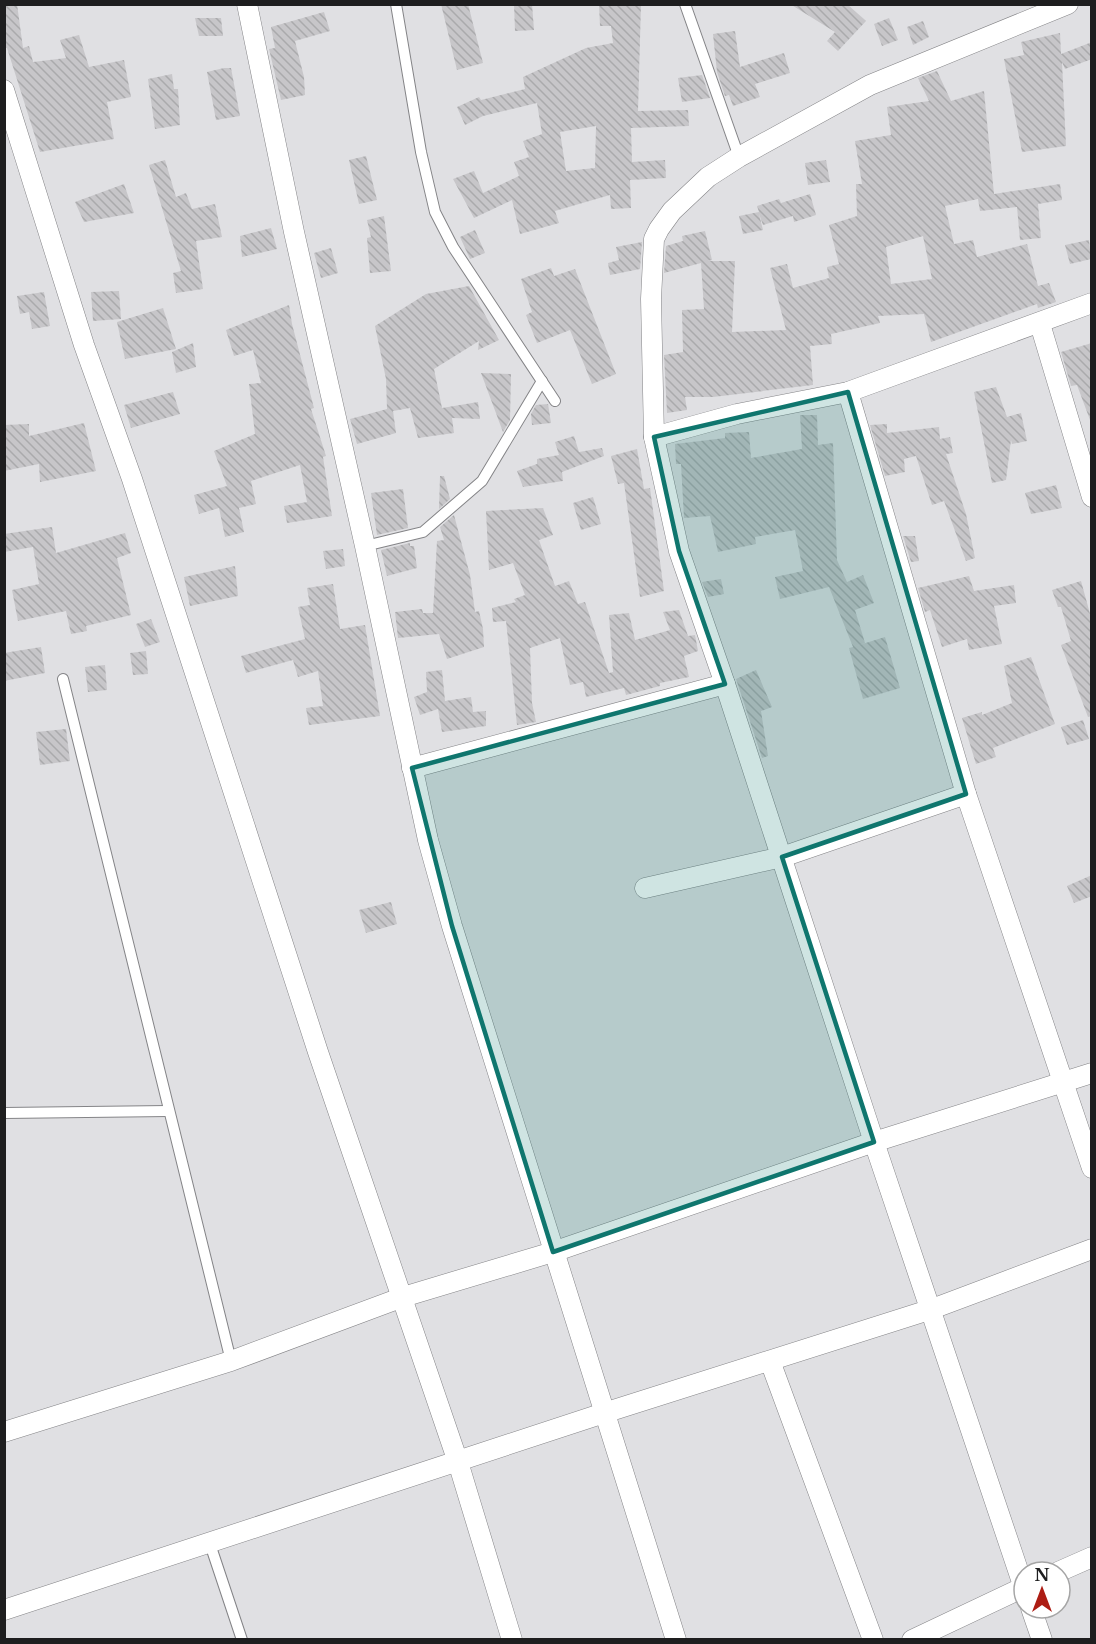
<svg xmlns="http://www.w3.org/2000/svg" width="1096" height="1644" viewBox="0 0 1096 1644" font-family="'Libre Baskerville',serif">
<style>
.building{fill:url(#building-back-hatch);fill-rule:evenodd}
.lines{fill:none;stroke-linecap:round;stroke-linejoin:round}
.service-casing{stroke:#848487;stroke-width:12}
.minor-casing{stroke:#848487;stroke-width:21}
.service{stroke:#fff;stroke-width:10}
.minor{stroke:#fff;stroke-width:20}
.marked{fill:#0f766e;fill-opacity:0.2;stroke:#0f766e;stroke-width:4.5;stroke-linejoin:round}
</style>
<defs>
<pattern id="building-back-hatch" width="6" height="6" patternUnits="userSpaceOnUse" patternTransform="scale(1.5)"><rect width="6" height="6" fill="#c7c6c9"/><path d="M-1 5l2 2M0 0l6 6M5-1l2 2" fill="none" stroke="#aaaaac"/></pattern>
</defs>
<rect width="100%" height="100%" fill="#e0e0e3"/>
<g class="building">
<path d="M4,4h13l6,44 6,-2 4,16 33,-4 -6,-18 19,-5 10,32 35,-7 7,37 -24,5 7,37 -74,13 -33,-104h-3z"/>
<path d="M441,4h27l15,59 -26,7z"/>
<path d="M514,4h18l2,26 -19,1z"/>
<path d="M599,4h42l-3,107 50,-1 1,16 -58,2 1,34 33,-2 1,18 -36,2 1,28 -20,1 -1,-14 -55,16 4,12 -39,11 -8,-34 -38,18 -21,-39 21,-8 9,22 36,-17 -5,-14 15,-5 -6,-16 19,-7 -5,-31 -54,13 -18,9 -8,-18 22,-10 2,3 44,-11 -2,-12 63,-29 27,-5 -2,-17h-11zM596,126l-1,42 -29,3 -6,-39z"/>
<path d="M790,4h57l19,17 -28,30 -11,-10 8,-9z"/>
<path d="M324,12l6,19 -35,10 9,36 1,18 -24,5 -12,-51 6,-1 -4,-21z"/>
<path d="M195,18h26l2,18h-24z"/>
<path d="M889,18l9,22 -16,6 -8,-22z"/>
<path d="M923,21l6,16 -16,8 -6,-18z"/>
<path d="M735,31l5,36 44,-14 6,20 -35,11 5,13 -27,9 -4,-11 -4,1 -8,-24 -4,-38z"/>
<path d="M1060,33l1,21 31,-12v17l-27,10 -3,-7 4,84 -44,6 -18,-93 20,-4 -3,-13z"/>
<path d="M224,68h7l9,48 -24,4 -9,-48z"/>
<path d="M937,71l14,30 33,-10 10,103 66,-10 2,16 -24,4 3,34 -21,2 -3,-33 -37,4 -2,-12 -33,7 9,38 19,-4 4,17 50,-13 11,42 11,-3 7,19 -18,6 -1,-4 -106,38 -7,-28 -46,2 2,7 -49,11 1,10 -22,2 3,39 -100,12h-28l2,13 -20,3 -3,-58 19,-3 -1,-42 22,-1 -3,-46 -37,10 2,-27 17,-5 -1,-5 23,-5 7,29 -4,1h27l-3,71 54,-2 -16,-62 17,-4 6,24 36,-10 -2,-11 12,-3 -10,-39 28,-9 -1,-32h6l-7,-43 36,-6 -4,-28 42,-6 -11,-23zM923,236l9,43 -41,5 -5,-37z"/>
<path d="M172,74l2,15h4l2,36 -25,4 -7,-50z"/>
<path d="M702,75l8,23 -28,4 -4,-24z"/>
<path d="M366,156l11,44 -18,4 -10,-44z"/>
<path d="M165,160l11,37 10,-4 6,16 23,-5 7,33 -26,4 7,48 -27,4 -3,-20 8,-2 -32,-106z"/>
<path d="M826,160l4,22 -22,3 -3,-22z"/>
<path d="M124,184l10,29 -50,9 -9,-20z"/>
<path d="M810,194l6,21 -22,7 -1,-6 -30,9 -4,-11 4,16 -20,4 -4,-18 20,-4 -2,-6 22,-7 2,4z"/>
<path d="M384,216l7,55 -21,2 -3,-35 4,-1 -4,-17z"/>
<path d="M271,228l6,21 -35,8 -2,-21z"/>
<path d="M475,230l10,23 -15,6 -10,-22z"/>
<path d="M1089,240l2,19 -21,5 -5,-19z"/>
<path d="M642,242l-2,27 -30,6 -2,-12 11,-3 -3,-13z"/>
<path d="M331,248l7,25 -17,5 -7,-25z"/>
<path d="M551,268l3,8 21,-7 41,105 -24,10 -22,-54 -33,13 -11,-28 6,-3 -11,-33z"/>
<path d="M469,286l30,54 -21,10 1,-9 -45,28 8,39 36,-6 2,17 -28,-1 2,15 -36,5 -8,-30 -17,3 3,22 -39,11 -7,-25 37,-10 -1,-30 -11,-53 51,-32z"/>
<path d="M119,291l2,28 -28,2 -2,-29z"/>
<path d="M44,292l6,34 -18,3 -3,-17 -9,2 -3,-18z"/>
<path d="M289,305l3,19 22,84 -3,1 15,47 -3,1 9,59 -45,7 -3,-17 23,-4 -7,-37 -49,16 5,23 -17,4 5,24 -19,5 -6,-29 -20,6 -5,-19 33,-9 -13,-35 41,-17 -6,-50 12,-1 -8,-33 -19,6 -8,-26z"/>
<path d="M163,308l13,41 -51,10 -8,-37z"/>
<path d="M193,343l3,24 -20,6 -4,-21z"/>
<path d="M1092,343v76l-2,1 -13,-35 -6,1 -10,-34z"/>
<path d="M481,373l30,1 -1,46 -7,12z"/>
<path d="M996,387l11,30 14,-4 6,28 -15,3 -1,-4 -5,40 -14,3 -18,-91z"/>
<path d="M173,392l7,22 -49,14 -7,-23z"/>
<path d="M548,404l3,19 -19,2 -1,-11 5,-9z"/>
<path d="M800,415h17l1,30 15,-2 4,117 10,22 16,-7 11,28 -19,7 10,33 -9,3 29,-9 15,51 -37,11 -14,-51 4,-1 -24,-60 -49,12 -5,-22 28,-6 -8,-41 -40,7 1,7 -38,8 -8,-36 -26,2 -3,-54h-5l-1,-20 50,-6v-5l24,-1 2,26 51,-9z"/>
<path d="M84,423l12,48 -56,11 -1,-18 -35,7v-46l25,-1v12z"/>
<path d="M887,424v9l52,-6 1,12 10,-2 3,16 -7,1 20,60 9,44 -9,3 -22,-60 -12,4 -16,-49 -12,3 1,13 -20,4 -15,-51z"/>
<path d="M574,436l5,16 23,-4 2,8 -42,16 1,9 -40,6 -6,-16 20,-7v-5l22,-4 -4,-13z"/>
<path d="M637,449l7,40 6,-1 14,103 -24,6 -16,-114 -6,1 -7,-28z"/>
<path d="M440,476h4l6,23 -11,10z"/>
<path d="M1056,485l6,23 -31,6 -6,-21z"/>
<path d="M403,489l5,39 -31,7 -6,-42z"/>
<path d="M593,497l8,27 -20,6 -8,-27z"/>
<path d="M543,508l10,27 -14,5 16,46 14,-5 9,23 7,-2 24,71 4,-1 -4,-57 20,-2 6,27 35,-10 -7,-18 16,-2 9,26 7,-1 3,16 -14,5 5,21 -29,6v3l-34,9 -2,-7 -38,9 -3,-15 -13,3 -10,-47 -30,10 2,55 4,19 -19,3 -11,-104 -13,1 -1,-14 24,-6 -2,-3 11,-4 -12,-32 -24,7 -3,-59z"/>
<path d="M454,515l16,60 5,37 4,-1 4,18 1,18 -37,12 -8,-25 -41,4 -3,-26 27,-3 1,4h10l4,-72 7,-1 -4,-13z"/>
<path d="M52,527l4,26 69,-20 6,20 -14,5 14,57 -45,11 1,5 -16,3 -5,-23 -48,10 -6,-31 27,-6 -6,-37 -29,5v-18z"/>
<path d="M903,536h12l4,25 -8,1z"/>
<path d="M410,543v3h4l3,22 -30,8 -6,-26z"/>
<path d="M343,549l2,17 -19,3 -3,-18z"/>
<path d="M235,566l3,30 -48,10 -6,-29z"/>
<path d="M969,576l5,15 40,-6 2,18 -22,3 8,38 -33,6 -2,-11 -25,8 -12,-37 -5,2 -7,-24z"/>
<path d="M721,579l3,15 -16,3 -6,-15z"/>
<path d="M1081,581l11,40v95l-4,1 -27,-72 10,-4 -10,-34h-3l-6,-17z"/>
<path d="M333,584l7,45 25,-4 15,91 -71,9 -3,-17 17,-2 -5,-35 -20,6 -5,-17 -47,13 -5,-17 64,-17 -7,-32 12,-2 -3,-17z"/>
<path d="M151,619l9,23 -15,5 -9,-23z"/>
<path d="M41,647l4,26 -41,8v-28z"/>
<path d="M146,651l2,23 -15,1 -3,-22z"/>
<path d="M1031,657l24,67 -62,24 3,9 -20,7 -14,-46 20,-6v3l30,-12 -8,-37z"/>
<path d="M105,665l2,25 -19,2 -3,-25z"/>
<path d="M442,670l3,31 26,-4 2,15 13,-1v15l-44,6 -4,-23 -18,6 -6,-18 13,-5 -1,-20z"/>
<path d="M756,670l16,37 -11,4 7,45 -6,2 -26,-79z"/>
<path d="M1083,720l6,19 -22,6 -6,-18z"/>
<path d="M66,729l4,32 -30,4 -4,-33z"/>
<path d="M1092,875v21l-18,7 -7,-17z"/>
<path d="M391,902l6,22 -31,9 -7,-23z"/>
</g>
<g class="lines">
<g class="service-casing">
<g id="service">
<path d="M396,4l25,148 14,60 18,35 102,154"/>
<path d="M685,4l54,153"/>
<path d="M365,546l58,-14 59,-51 60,-100"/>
<path d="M63,679l168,682"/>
<path d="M4,1113l164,-2"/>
<path d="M210,1544l32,96"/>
</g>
</g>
<g class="minor-casing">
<g id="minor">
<path d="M247,4l47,228 71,314 63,294 24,86 224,714"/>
<path d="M4,90l80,255 48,134 186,573 140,410 54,178"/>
<path d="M1040,324l52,173"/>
<path d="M848,392l118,402 126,374"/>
<path d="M654,437l83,-23 111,-22 244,-89"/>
<path d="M412,768l313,-84"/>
<path d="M645,888l137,-31 184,-63"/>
<path d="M770,1361l103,279"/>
<path d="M4,1432l227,-71 172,-64 150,-45 321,-110 218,-69"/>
<path d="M1058,1572l34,-15"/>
<path d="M1024,1588l-150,-446 -149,-458 -46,-133 -25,-114 -3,-138 3,-60 5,-10 13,-18 36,-34 31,-20 131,-72 198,-81"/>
<path d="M1031,1608l11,32"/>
<path d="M4,1610l600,-197 328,-104 160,-60"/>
<path d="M912,1640l112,-53"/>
</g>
</g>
<use href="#service" class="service"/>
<use href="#minor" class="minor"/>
</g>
<path class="marked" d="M848,392l118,402 -184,63 92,285 -321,110 -101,-326 -40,-158 313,-84 -46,-133 -25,-114z"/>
<rect width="1096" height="1644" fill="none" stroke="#1e1e1f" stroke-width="12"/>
<g transform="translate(1042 1590)"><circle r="28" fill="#ffffff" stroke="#a5a5a5" stroke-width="1.5"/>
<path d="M0-4.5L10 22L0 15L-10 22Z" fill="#ad1d14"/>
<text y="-9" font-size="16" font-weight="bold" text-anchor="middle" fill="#1e1e1f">N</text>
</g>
</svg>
